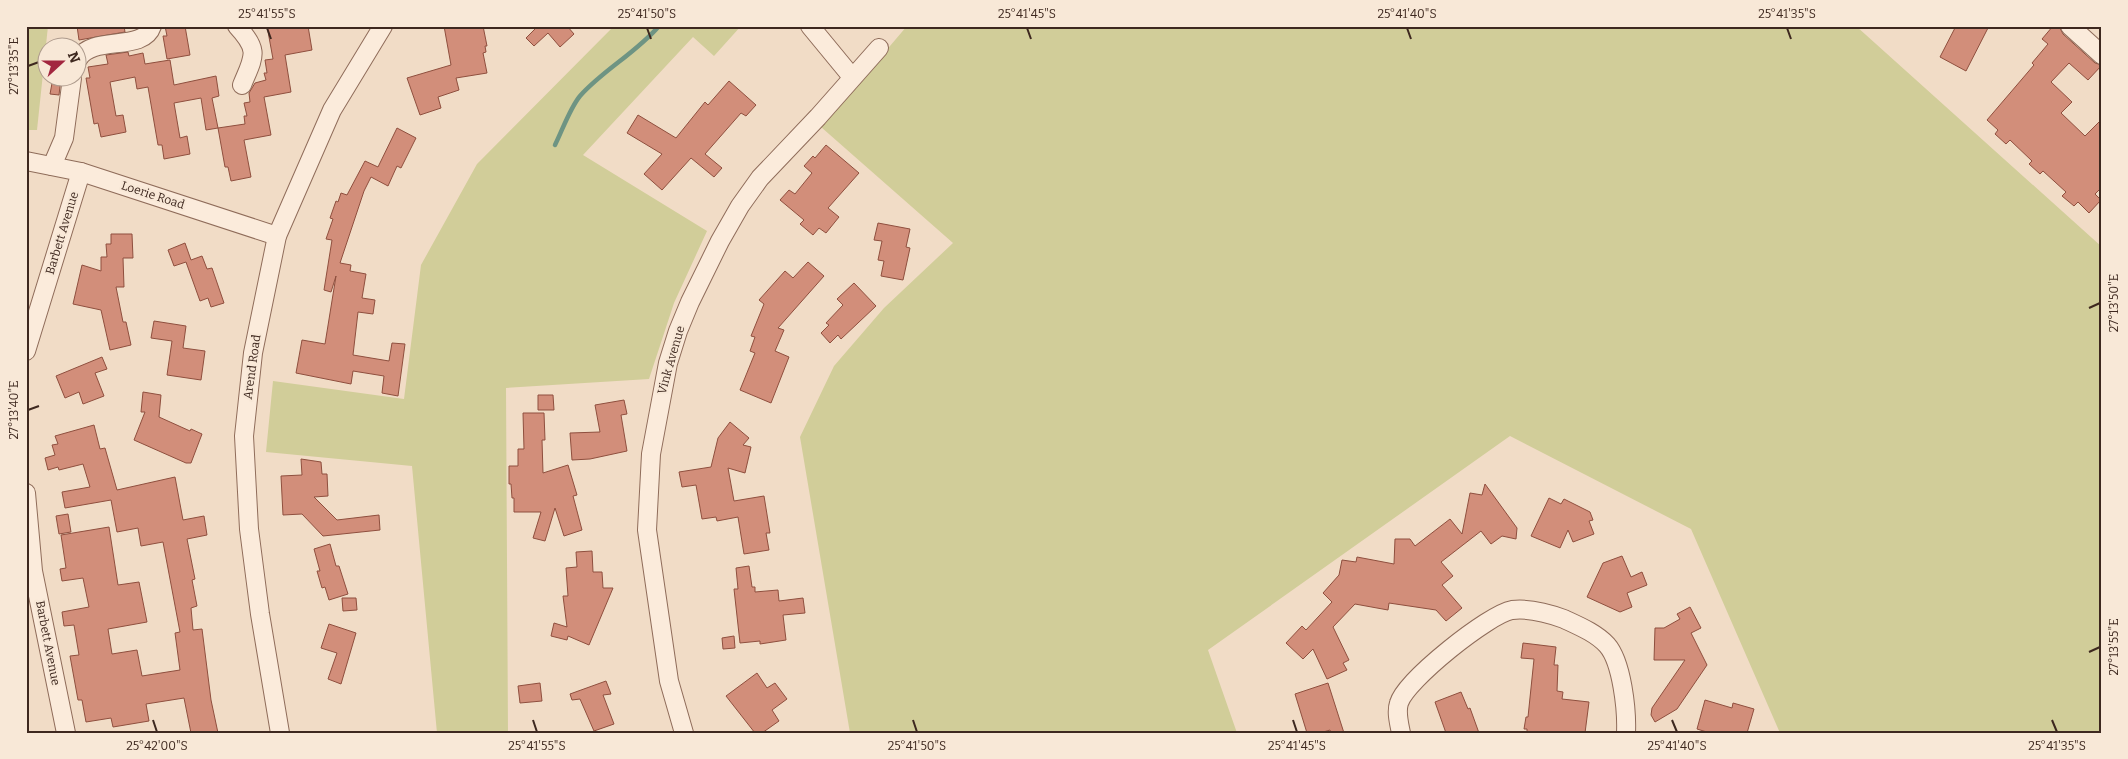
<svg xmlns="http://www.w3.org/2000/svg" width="2128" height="759" viewBox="0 0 2128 759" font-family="Bitter,serif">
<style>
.grass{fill:#d1cd99}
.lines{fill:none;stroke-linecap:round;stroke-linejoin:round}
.stream{stroke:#6e9483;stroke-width:4.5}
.building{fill:#d28e7a;stroke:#8f4f3e}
.minor-casing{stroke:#8f6c5a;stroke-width:20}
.minor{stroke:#fbebdb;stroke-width:18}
.ticks{fill:none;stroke:#3e281f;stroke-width:2}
.labels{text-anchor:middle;stroke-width:4.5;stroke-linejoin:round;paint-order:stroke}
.street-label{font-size:12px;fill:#3e281f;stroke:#f8e8d7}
.neatline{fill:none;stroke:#3e281f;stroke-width:2}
.ticks-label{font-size:12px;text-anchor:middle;fill:#3e281f}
</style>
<rect width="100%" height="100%" fill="#f1dcc6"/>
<g class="grass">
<path d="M26,26h22l-11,104h-11z"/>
<path d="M614,26h127l-27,30 -21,-19 -110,118 124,76 -33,72 -25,76 -143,9 2,345h-71l-25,-267 -146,-14 7,-71 131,18 17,-134 56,-101z"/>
<path d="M907,26h949l246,221v486h-322l-89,-204 -181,-93 -302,214 29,83h-387l-50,-296 34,-71 50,-58 69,-65 -132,-116z"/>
</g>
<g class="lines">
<path class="stream" d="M555,145c7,-14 15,-37 25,-49 23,-26 56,-43 79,-70"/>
</g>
<g class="building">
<path d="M77,26h47l1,6 -46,8z"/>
<path d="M165,26h20l5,29 -23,4 -4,-23h4z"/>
<path d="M267,26h41l4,24 -27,5 6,37 -27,5 7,38 -27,5 7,37 -20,4 -3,-14h-3l-7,-39 27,-4 -1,-8h3l-3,-13 6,-1 -1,-9 6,-10 11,-3 -2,-7h3l-2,-13 8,-1z"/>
<path d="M444,26h39l4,20h-2l1,6 -3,1 4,20 -31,5 3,12 -21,7 3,11 -21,7 -13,-37 44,-13z"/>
<path d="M538,26h29l7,8 -14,13 -12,-14 -14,13 -8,-8z"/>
<path d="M1956,26h33l-23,45 -26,-14z"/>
<path d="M2053,26h6l4,8 32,29 7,2 -14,15 -19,-17 -18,19 21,20 -11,11 24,23 17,-17v68l-7,7 6,6 -12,13 -11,-11 -4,4 -12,-10 4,-4 -23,-21 -3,3 -11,-10 3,-3 -22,-21 -4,4 -11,-10 3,-4 -11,-10 47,-55 -2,-2 16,-19 -6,-5z"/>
<path d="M128,52l1,4 14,-3 2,11 25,-4 4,25 42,-9 3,20 -7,2 6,30 -12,2 -5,-32 -27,5 6,35 7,-2 3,18 -26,5 -2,-14h-4l-10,-58 -11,2 -2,-12 -25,5 6,34 7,-1 3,17 -25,5 -3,-14 -4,1 -8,-46h4l-2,-11 20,-3 -2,-9z"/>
<path d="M53,78h8l-2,17 -9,-1z"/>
<path d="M729,81l27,24 -10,11 -5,-3 -36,41 17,14 -8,9 -23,-19 -29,32 -18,-16 18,-20 -35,-21 11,-18 38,23 29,-36 3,3z"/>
<path d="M397,128l19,10 -15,30 -4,-2 -9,20 -17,-9 -7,14 -24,72 11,2 -1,6 16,3 -4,24 13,2 -2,14 -15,-2 -5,43 36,6 3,-18 13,1 -7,52 -16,-3 2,-17 -31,-5 -2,13 -55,-11 6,-33 23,4 11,-68 -5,16 -7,-2 8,-50 -6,-1 7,-20 -3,-1 6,-17 2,1 3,-9 6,2 18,-34 13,6z"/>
<path d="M826,145l33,28 -31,35 11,9 -13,16 -7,-5 -6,7 -13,-11 4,-4 -24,-20 9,-10 6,4 17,-21 -8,-7 9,-10 2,2z"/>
<path d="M878,223l32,6 -4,18 4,1 -7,32 -22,-4 3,-15 -6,-1 4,-19 -8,-1z"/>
<path d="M111,234h21l1,24h-10l1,29h-8l7,35h3l5,23 -21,5 -9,-40 -28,-6 9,-39 19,6v-14h6l-1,-13h5z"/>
<path d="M185,243l6,17 11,-4 5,13 5,-1 12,35 -13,4 -3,-9 -8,3 -14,-39 -12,4 -6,-16z"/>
<path d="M808,262l16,14 -46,52 6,2 -9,21 14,6 -18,46 -31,-13 15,-37 -5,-2 5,-14 -4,-1 13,-32 -5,-4 26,-29 8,7z"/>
<path d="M854,283l22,23 -35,33 -3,-4 -8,8 -9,-10 8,-8 -3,-2 17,-18 -6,-6z"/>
<path d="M154,321l32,5 -3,22 22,3 -4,29 -34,-5 5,-34 -21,-3z"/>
<path d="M102,357l5,12 -12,4 9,23 -21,8 -4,-12 -14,6 -9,-22z"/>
<path d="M143,392l18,3 -2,22 31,14 1,-2 11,5 -11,29h-5l-52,-23 11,-28h-4z"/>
<path d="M538,395h15l1,15h-16z"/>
<path d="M624,400l3,14 -6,1 6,36 -37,8 -18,1 -2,-27 30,-1 -5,-27z"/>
<path d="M523,413h21l1,27h-3l1,33 25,-8 9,30 -4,1 9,34 -18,6 -9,-28 -10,33 -12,-3 8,-26h-27v-14h-2l-1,-14h-2v-18h9v-17h6z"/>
<path d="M730,422l19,16 -6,7 8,2 -6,26 -17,-5 6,33 30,-5 6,37h-4l3,17 -25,4 -6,-37 -21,4 -1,-4 -14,2 -6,-34 -14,2 -3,-15 32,-5 7,-29z"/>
<path d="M94,425l6,24 5,-1 12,42 58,-13 8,43 21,-4 3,19 -20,4 8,40 -3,1 5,26 -6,2 2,22 9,-1 9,71 7,33h-27l-7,-35 -38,6 3,17 -36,6 -2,-9 -25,4 -4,-22h-4l-8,-44 9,-1 -5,-30 -10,1 -2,-14 27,-5 -6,-29 -21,3 -2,-12 6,-1 -5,-33 48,-8 9,58 21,-3 8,40 -39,7 4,25 25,-4 5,26 38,-6 -5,-37 5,-1 -17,-90 -22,4 -3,-18 -21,4 -6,-32 -46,8 -3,-16 28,-5 -7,-23 -24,6 -1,-3 -10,3 -3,-12 10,-3 -3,-10 6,-1 -3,-8z"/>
<path d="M301,459l20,3 1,12h5l1,22 -14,1 23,23 42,-5 1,15 -57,6 -21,-22 -19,1 -2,-39 21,-1z"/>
<path d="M1485,484l32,44 -1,11 -14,-3 -11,8 -10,-13 -40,31 12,14 -11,9 20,23 -16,13 -10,-11 -47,-7 -1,7 -33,-6 -22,23 16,33 -6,3 4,7 -20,9 -14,-30 -10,10 -17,-16 16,-17 4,4 26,-28 -9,-9 16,-18 3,-15 14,2 1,-5 37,7 1,-25h15l5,7 35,-27 12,15 8,-41 12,2z"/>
<path d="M1549,498l12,6 3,-5 26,13 3,8 -4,1 5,13 -21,8 -5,-12 -8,18 -29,-12z"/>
<path d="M68,514l3,18 -12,2 -3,-18z"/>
<path d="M330,544l6,22h3l9,28 -19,6 -4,-13 -3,1 -5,-17h3l-6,-22z"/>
<path d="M592,551l1,21h9l1,16h10l-24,57 -21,-9 -1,4 -16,-4 3,-13 13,4 -4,-31h5l-2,-28 11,-1 -1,-15z"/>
<path d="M1622,556l9,21 11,-5 5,13 -20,8 5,14 -12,5 -33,-15 16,-34z"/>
<path d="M749,566l3,21h3v5l23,-2 1,11 24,-3 2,15 -22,2 3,25 -26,4v-3l-20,2 -6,-54h4l-2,-21z"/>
<path d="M342,598h14l1,12 -14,1z"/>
<path d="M1690,607l11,21 -10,5 16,32 -30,44 -22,13 -4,-7 1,-7 33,-48h-31l1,-32h9l16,-9 -3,-5z"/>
<path d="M329,624l27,9 -15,51 -13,-5 9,-26 -16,-5z"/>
<path d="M734,636l1,12 -12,1 -1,-11z"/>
<path d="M1523,643l33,4 -2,18h4l-1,26 6,1 -1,7 27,3 -4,31h-58v-4h-3l2,-12h2l6,-58 -13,-1z"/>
<path d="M757,673l10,15 8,-5 12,16 -15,11 7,11 -17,12h-7l-29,-37z"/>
<path d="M606,681l5,13 -8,1 11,29 -20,7 -14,-32 -8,1 -2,-6z"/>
<path d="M540,683l2,18 -22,2 -2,-17z"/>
<path d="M1328,683l16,50h-13l-1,-3 -10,3h-13l-12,-39z"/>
<path d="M1461,692l7,17 2,-1 9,25h-33l-11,-31z"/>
<path d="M1705,700l27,8 1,-5 21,6 -7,24h-37l-13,-4z"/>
</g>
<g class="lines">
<g class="minor-casing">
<g id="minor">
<path d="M237,26c23,25 17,30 5,59"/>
<path d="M810,26l42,51"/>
<path d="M2070,26l32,29"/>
<path d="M78,59c15,-25 65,-6 74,-33"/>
<path d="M26,161l55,11 196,64"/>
<path d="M52,166l12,-28 8,-60"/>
<path d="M26,351l55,-179"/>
<path d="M26,493l7,78 33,162"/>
<path d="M280,733l-20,-119 -11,-85 -5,-93 9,-83 24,-117 55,-126 51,-84"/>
<path d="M684,733l-15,-52 -22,-151 4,-76 17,-91 10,-32 12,-29 30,-61 20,-35 20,-28 58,-61 61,-69"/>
<path d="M1401,733c-2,-10 -5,-21 -2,-30 7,-23 90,-89 113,-93 18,-2 36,3 52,9 15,7 32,14 43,26 15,17 20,65 19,88"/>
</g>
</g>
<use href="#minor" class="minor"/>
</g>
<path class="ticks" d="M267,28l4,11M647,28l4,11M1027,28l4,11M1407,28l4,11M1787,28l4,11M28,66l11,-4M2089,308l11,-5M28,410l11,-4M2089,652l11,-5M153,720l4,12M533,720l4,12M913,720l4,12M1293,720l4,12M1672,720l5,12M2052,720l5,12"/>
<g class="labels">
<g class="street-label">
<text transform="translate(153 195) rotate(18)" y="4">Loerie Road</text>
<text transform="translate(62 233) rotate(-73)" y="4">Barbett Avenue</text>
<text transform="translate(671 360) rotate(-74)" y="4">Vink Avenue</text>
<text transform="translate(252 367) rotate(-82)" y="4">Arend Road</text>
<text transform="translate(48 643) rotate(79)" y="4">Barbett Avenue</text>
</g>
</g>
<rect width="2128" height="759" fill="none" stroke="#f8e8d7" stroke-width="55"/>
<g transform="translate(62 62) rotate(69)"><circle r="24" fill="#f8e8d7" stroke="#ae9b8d"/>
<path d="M0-4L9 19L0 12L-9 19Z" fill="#a2263f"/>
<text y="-8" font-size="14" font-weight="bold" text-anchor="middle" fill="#3e281f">N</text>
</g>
<rect x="28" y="28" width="2072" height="704" class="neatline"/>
<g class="ticks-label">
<text x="267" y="18">25°41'55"S</text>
<text x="647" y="18">25°41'50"S</text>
<text x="1027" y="18">25°41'45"S</text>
<text x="1407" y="18">25°41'40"S</text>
<text x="1787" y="18">25°41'35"S</text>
<text transform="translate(14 66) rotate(-90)" y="4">27°13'35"E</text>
<text transform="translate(2114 303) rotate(-90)" y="4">27°13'50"E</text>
<text transform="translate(14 410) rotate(-90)" y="4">27°13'40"E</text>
<text transform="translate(2114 647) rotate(-90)" y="4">27°13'55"E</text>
<text x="157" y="750">25°42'00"S</text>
<text x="537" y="750">25°41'55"S</text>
<text x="917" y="750">25°41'50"S</text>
<text x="1297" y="750">25°41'45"S</text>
<text x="1677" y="750">25°41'40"S</text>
<text x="2057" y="750">25°41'35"S</text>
</g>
</svg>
